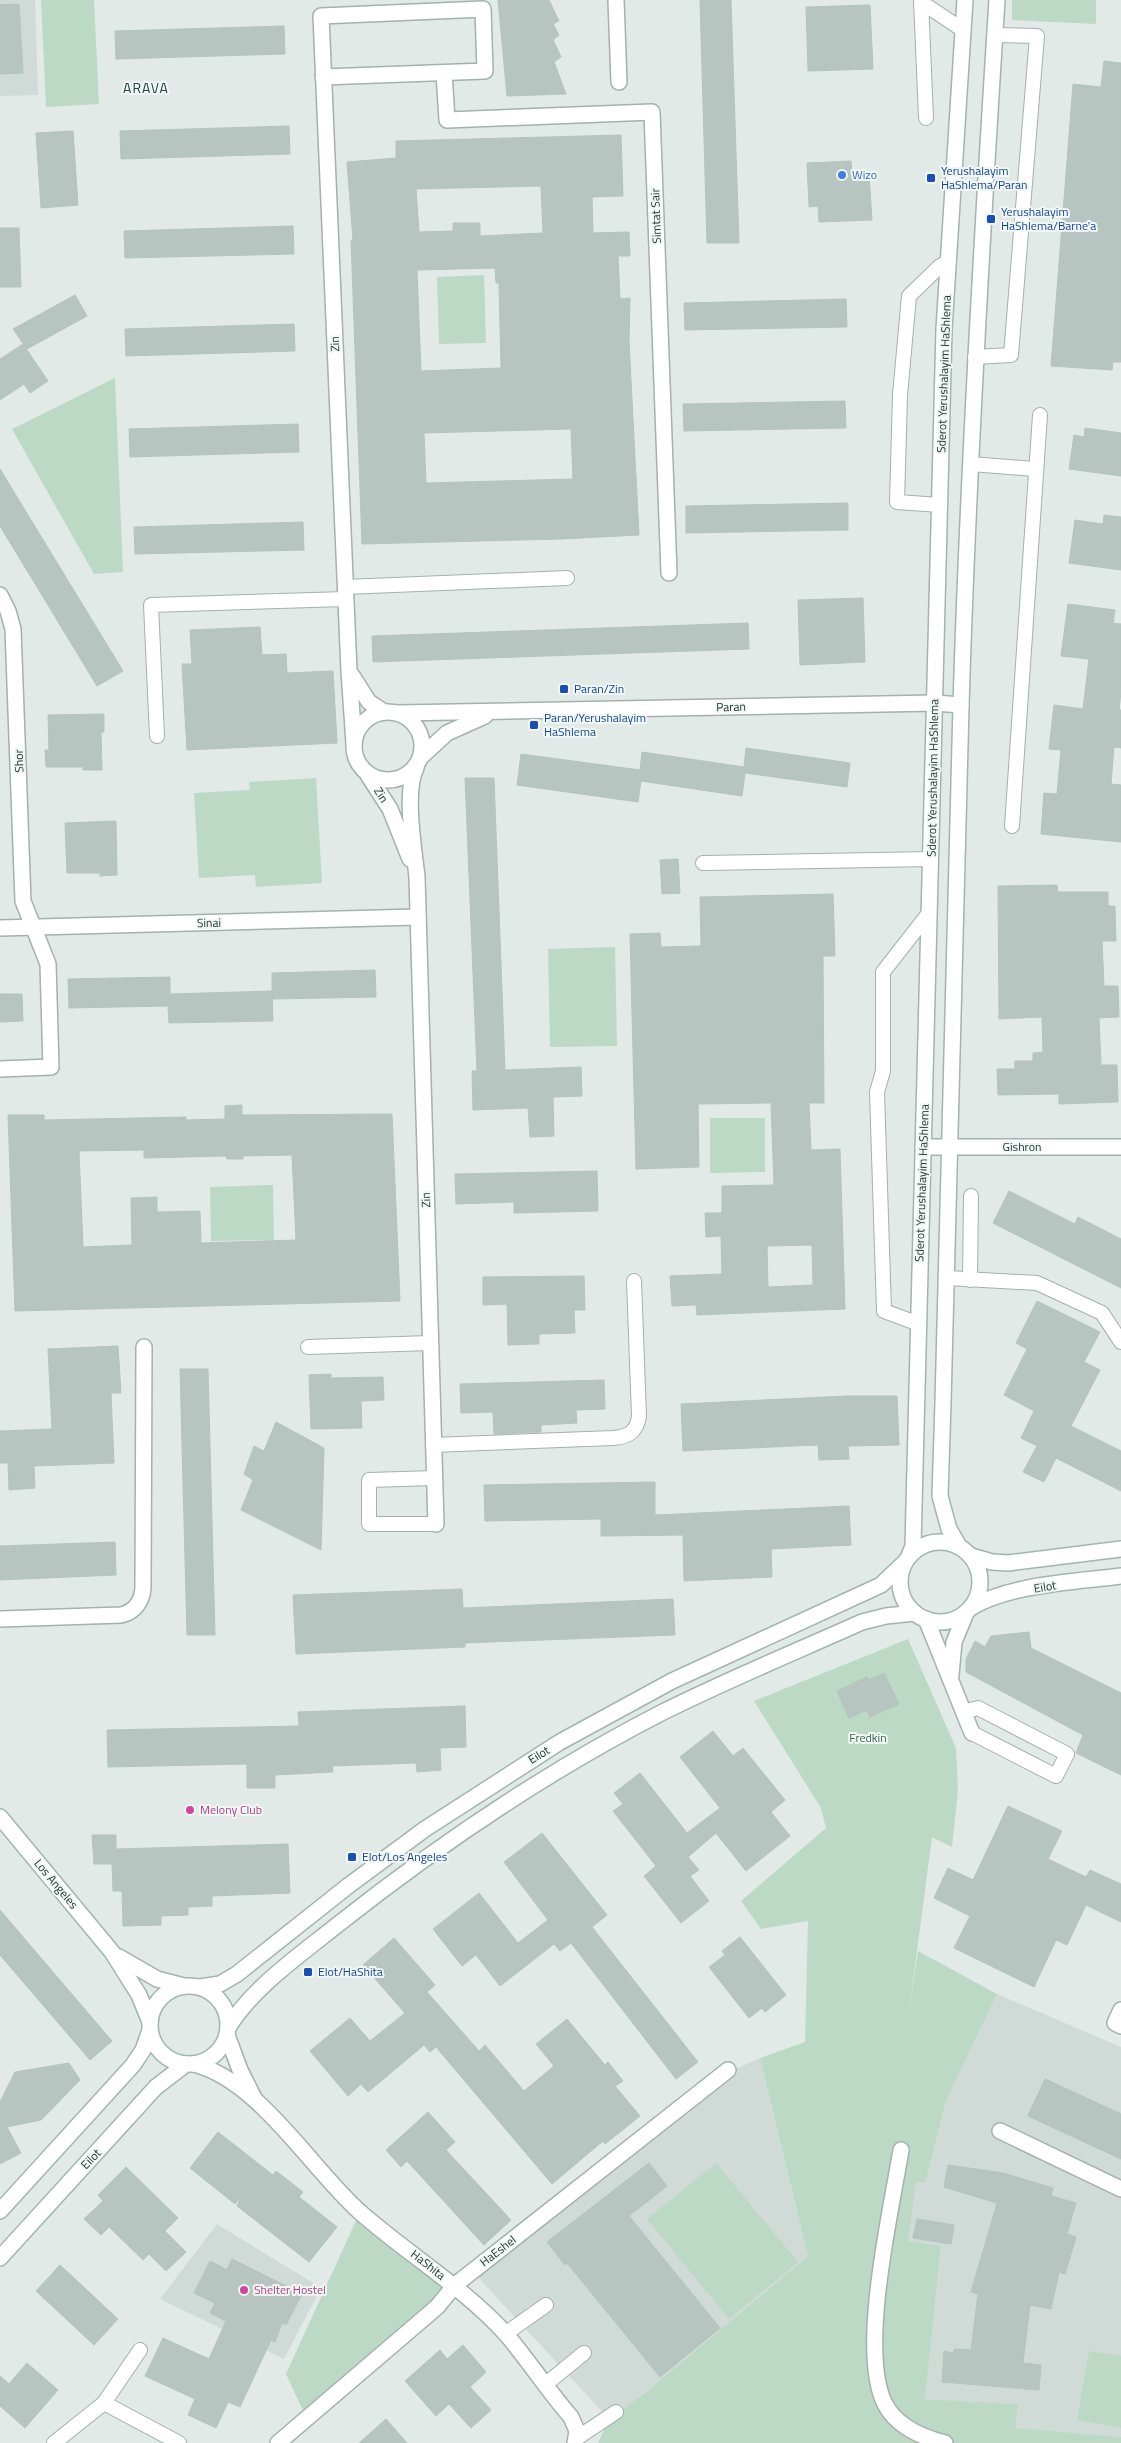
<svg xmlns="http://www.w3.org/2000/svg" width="1121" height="2443" viewBox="0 0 1121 2443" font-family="'Titillium Web',sans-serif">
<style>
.built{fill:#d0dad6}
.green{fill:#bcd9c6}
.building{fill:#b7c5c0;stroke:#b5c3be;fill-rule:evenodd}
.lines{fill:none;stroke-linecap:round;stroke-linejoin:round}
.lane-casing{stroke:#a4b1ae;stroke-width:16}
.street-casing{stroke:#a4b1ae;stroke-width:18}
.secondary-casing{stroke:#a1b5af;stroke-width:18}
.lane{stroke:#fff;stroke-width:14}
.street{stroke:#fff;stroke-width:15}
.secondary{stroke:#fff;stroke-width:15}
.shop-dot{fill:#3f7fe0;stroke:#f1f7f5;stroke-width:2}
.transit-dot{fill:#1a4fb4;stroke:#f1f7f5;stroke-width:2}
.hotel-dot{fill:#d1479c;stroke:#f1f7f5;stroke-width:2}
.labels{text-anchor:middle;stroke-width:4;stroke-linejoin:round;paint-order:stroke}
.transit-label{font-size:12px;fill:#164399;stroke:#f1f7f5;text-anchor:start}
.shop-label{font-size:12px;fill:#366cbe;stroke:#f1f7f5;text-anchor:start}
.street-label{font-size:12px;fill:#233934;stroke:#f1f7f5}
.park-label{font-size:12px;fill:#326c4c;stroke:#f1f7f5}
.hotel-label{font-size:12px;fill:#b23c85;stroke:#f1f7f5;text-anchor:start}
.neighbourhood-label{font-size:14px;letter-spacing:1px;fill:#224942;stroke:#f1f7f5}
</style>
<rect width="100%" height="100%" fill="#e1eae7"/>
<g class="built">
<path d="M0,0h35l3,95 -38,1z"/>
<path d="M997,1994l124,53v390l-105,-9 2,-24 -93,-5 16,-153 -34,-5 9,-59h9l21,-81z"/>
<path d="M760,2058l48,198 -163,137 -36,26 -133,-144 258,-205z"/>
<path d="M217,2224l104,64 -37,71 -124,-60z"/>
</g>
<g class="green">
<path d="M41,0h53l5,104 -53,3z"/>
<path d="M1012,0h84v24l-84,-4z"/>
<path d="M484,275l2,68 -47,1 -2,-67z"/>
<path d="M115,378l8,194 -29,2 -82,-145z"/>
<path d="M316,778l6,105 -66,4 -1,-12 -56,3 -5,-85 56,-3 -1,-8z"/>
<path d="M615,947l2,99 -67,1 -2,-98z"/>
<path d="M710,1118h55v54l-55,1z"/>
<path d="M273,1185l1,55 -63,1 -1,-54z"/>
<path d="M908,1639l48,109 2,42 -6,57 -20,-10 -24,182 10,-68 79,43 -51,107 -21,82 -9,-1 -8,59 33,5 -16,153 93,5 -2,24 105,9v6h-523l11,-24 36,-26 163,-137 -48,-198 45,-16 3,-121 -47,8 -20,-28 85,-73 -5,-20 -67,-107z"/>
<path d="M716,2163l82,99 -69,57 -82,-100z"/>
<path d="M360,2212l95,73 -149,132 -20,-43z"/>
<path d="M1089,2351l32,5v72l-44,-8z"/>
</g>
<g class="building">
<path d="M498,0h51l10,21 -6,3 6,11 -6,5 8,17 -7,5 12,32 -59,2z"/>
<path d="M700,0h31l8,243h-32z"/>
<path d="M19,4l4,69 -23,1v-69z"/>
<path d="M870,5l3,64 -65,2 -2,-64z"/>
<path d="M284,26l1,28 -169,5 -1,-28z"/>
<path d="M1104,61l17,2v299h-8l-1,8 -61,-4 22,-282 28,3z"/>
<path d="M289,126l1,28 -169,5 -1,-28z"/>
<path d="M73,131l5,74 -37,3 -5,-75z"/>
<path d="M621,135l2,61 -31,1 1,36 36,-1 1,24h-12l2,43 10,-1 -1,43 10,194 -78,4 -199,5 -11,-304h2l-6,-78 49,-4v-17zM541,186l2,47 -63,3v-13h-27v8l-34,1 -3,-43zM495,268l1,15h3l2,85 -80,3 -4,-101zM571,429l2,50 -147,4 -2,-50z"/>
<path d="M851,161l1,14h17l3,45 -53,2 -1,-16 -9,1 -2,-44z"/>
<path d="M293,226l1,28 -169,4 -1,-27z"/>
<path d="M0,228h19l2,59h-21z"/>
<path d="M75,295l12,21 -60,33 -14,-20z"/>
<path d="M846,299l1,28 -162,3 -1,-27z"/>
<path d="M294,324l1,27 -169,5 -1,-27z"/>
<path d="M23,344l25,37 -18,12 -6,-9 -24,16v-41z"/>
<path d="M845,401l1,27 -162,3 -1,-27z"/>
<path d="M298,424l1,28 -169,5 -1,-28z"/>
<path d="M1085,428l36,5v43l-52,-7 5,-34 10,2z"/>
<path d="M0,469l123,202 -26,15 -97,-160z"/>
<path d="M848,503v27l-162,3v-27z"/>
<path d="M1104,515l17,2v53l-52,-7 6,-43 28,4z"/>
<path d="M303,522l1,28 -169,4 -1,-27z"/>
<path d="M863,598l2,64 -65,3 -2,-65z"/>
<path d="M1068,604l47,6 -2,13 8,1v68l-2,18h2v38l-7,-1 -3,37 10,1v57l-80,-8 3,-41 13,1 4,-44 -12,-1 5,-44 29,4 6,-50 -28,-3z"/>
<path d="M748,623l1,26 -376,13 -1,-26z"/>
<path d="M260,627l2,28 24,-1 1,19 46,-2 4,72 -150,7 -5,-86h10l-2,-34z"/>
<path d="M104,714v18h-3l1,38h-19v-3h-37l-1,-17h4l-1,-35z"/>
<path d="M746,748l104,15 -3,24 -102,-14 -3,23 -101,-15 -3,21 -121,-17 4,-31 119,16 2,-18 102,15z"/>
<path d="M465,778h29l11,292 76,-3 1,29 -29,1 1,39 -24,1 -2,-29 -55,2 -1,-39h5z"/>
<path d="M116,821l1,54 -17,1v-3h-33l-2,-50z"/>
<path d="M678,859l2,34 -18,1 -2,-34z"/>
<path d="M1057,885l1,7h50v14h7l1,35h-14l2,45h14l1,31 -20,1 2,47h16l1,37 -59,2v-10l-61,1 -1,-26h18v-8h18v-8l10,-1 -1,-35 -43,2 -1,-133z"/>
<path d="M833,894l2,62h-12l1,147h-15l2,47 29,-1 5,160 -148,6 -1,-10 -24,1 -2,-30 52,-2 -1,-38 -15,1 -1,-24h17v-27l52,-1 -3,-82 -73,1 1,63 -63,2 -6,-235 30,-1 1,14 40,-1 -1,-49zM812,1245l1,40 -45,2 -1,-41z"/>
<path d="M375,970l1,27 -104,2v-26z"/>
<path d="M170,977v17l102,-3 1,30 -104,2 -1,-17 -99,2 -1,-29z"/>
<path d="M0,994h22l1,27 -23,1z"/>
<path d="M242,1105v10l150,-1 8,187 -385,10 -7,-196h36v5l142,-3v3l39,-1v-13zM144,1150v8l82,-2 1,3h16v-3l49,-1 4,85 -95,3 -1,-32 -43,1v-15l-26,1 1,47 -49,2 -4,-96z"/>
<path d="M597,1171l1,40 -84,2v-11l-58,2 -1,-30z"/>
<path d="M1009,1191l66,33 3,-7 43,22v49l-128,-65z"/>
<path d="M584,1276l1,34h-11l1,23 -36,1v10l-31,1 -1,-41 -24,1v-28z"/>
<path d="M1037,1301l63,31 -16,30 16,8 -29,56 50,25v40l-65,-33 -12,24 -21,-10 14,-26 -16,-8 13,-27 -30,-16 23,-46 -11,-6z"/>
<path d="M118,1346l3,47h-10l3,70 -80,3 1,22 -26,2 -1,-27h-8v-32l52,-2 -4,-80z"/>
<path d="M180,1369h28l7,266h-28z"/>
<path d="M331,1374v4l52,-1 1,23 -23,1 1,27 -51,1 -2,-54z"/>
<path d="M604,1380l1,29 -29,1 1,13 -36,2v7l-47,2 -1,-22 -32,1 -1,-29z"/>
<path d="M846,1396h51l2,49 -51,1 1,13 -30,1 -1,-15 -135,6 -2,-47z"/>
<path d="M276,1422l48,26 -3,102 -80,-40 12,-30 -9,-6 10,-28 10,5z"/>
<path d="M655,1482v33l194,-9 2,39 -80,4 1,28 -88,4 -1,-46 -82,1v-17l-116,2 -1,-36z"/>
<path d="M115,1542l1,33 -116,5v-34z"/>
<path d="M462,1589l1,19 210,-9 2,36 -210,8v4l-169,7 -3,-59z"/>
<path d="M1029,1632l2,16 90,45v82l-45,-22 7,-18 -117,-63v-13l9,-18 10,6 6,-11z"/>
<path d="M884,1673l15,31 -29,13 -3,-7 -18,8 -12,-27 30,-14 2,3z"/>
<path d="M465,1706l1,41 -26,1 1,22 -24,2 -1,-9 -84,3 1,6 -58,3v13h-28v-24l-139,3 -1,-37 192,-4 -1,-14z"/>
<path d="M713,1731l20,25 10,-8 42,52 -14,12 19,24 -44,35 -30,-38 -28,24 11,13 -9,6 19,25 -28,22 -37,-47 12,-10 -43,-55 10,-7 -9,-11 26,-20 47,60 33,-25 -40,-51z"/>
<path d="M1008,1806l54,25 -14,28 38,18 4,-7 31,14v38l-35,-17 -19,40 -11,-5 -22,47 -80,-39 16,-32 -36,-18 14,-30 25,12z"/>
<path d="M542,1833l65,82 -15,12 106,135 -22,17 -105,-136 -11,8 -6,-7 -54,42 -24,-31 -14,11 -29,-37 46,-36 39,50 30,-23 -44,-58z"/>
<path d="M92,1835h24v14l172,-5 2,49 -78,3v10l-24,1v8l-27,1v9l-38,1 -1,-35h-9l-1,-27h-18z"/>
<path d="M0,1910l112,131 -22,19 -90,-105z"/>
<path d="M740,1937l46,58 -21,17 -3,-4 -13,10 -40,-51 16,-12 -3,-4z"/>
<path d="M394,1938l41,47 -8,7 52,59 6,-6 39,46 30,-25 -18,-22 31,-25 38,46 3,-3 15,19 -8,5 25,30 -35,28 -2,-3 -51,43 -116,-137 -6,5 -6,-7 -56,47 -7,-8 -13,12 -38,-45 40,-33 20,23 35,-28 -42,-48z"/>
<path d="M69,2063l11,17 -39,40 -34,7 14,26 -21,11v-62l15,-30z"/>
<path d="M1045,2079l76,35v45l-93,-43z"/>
<path d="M428,2112l27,30 -9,8 65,70 -27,25 -77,-84 -6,6 -15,-17z"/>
<path d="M218,2132l55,43 3,-4 27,21 -4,5 38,30 -28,35 -72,-56 4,-9 -6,7 -45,-36z"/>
<path d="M649,2163l18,23 -38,30 91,112 -60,49 -93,-114 -2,2 -18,-23z"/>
<path d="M948,2165l55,8 50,15 -2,8 25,7 -9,31 9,3 -11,37 -6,-2 -8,37 -21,-4 -7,58 18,2 -2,25 -97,-8 2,-31 9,2 2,-4 16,1 7,-56 -7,-2 26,-89 -53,-16z"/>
<path d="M126,2167l52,51 -13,13 21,21 -20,19 -17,-17 -6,6 -34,-33 -8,8 -17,-16 19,-18 -5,-6z"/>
<path d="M917,2219l37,6 -3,19 -38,-6z"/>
<path d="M232,2259l70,35 -16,31 -4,-2 -7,19 -4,-2 -31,67 -12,-5 -12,26 -28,-13 7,-16 -50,-23 18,-38 46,21 17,-38 -16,-8 5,-10 -21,-10 16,-32 17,9z"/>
<path d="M60,2265l58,54 -24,26 -58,-54z"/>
<path d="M463,2345l23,27 -16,15 21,23 -20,18 -22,-24 -13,12 -31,-35 35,-31 7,9z"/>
<path d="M27,2363l31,27 -33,38 -25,-22v-30l9,8z"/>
<path d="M386,2419l21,24h-48z"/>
</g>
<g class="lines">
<g class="lane-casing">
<g id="lane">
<path d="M921,0l5,118"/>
<path d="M921,2l42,28"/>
<path d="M975,357l36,-2 26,-319 -42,-1"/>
<path d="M971,464l64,5"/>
<path d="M940,505l-43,-3 3,-107 9,-99 31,-30 9,-5"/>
<path d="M345,587l222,-9"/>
<path d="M157,736l-6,-131 195,-6"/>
<path d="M1012,826l28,-411"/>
<path d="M703,863l228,-4"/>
<path d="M947,1278l90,5 65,30 19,29"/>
<path d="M970,1280l1,-84"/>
<path d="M919,1324l-35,-13 -7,-219 6,-21v-99l46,-59"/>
<path d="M308,1347l122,-4"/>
<path d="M433,1445l180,-7c15,-1 24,-6 26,-22l-5,-135"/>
<path d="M435,1478l-66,2v44h67"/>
<path d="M963,1712l15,-4 89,46 -11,22 -84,-43"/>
<path d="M505,2334l41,-29"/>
<path d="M546,2384l38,-31"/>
<path d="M104,2403l75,40"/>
<path d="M577,2438l39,-26"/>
<path d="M54,2443l50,-40 36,-53"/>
</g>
</g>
<g class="street-casing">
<g id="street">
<path d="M616,0l3,82"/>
<path d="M444,73l3,47 205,-8 17,461"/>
<path d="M323,77l162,-6 -2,-62 -162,7 28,655 5,73"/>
<path d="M0,595l8,16 5,18 10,272 25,63 3,103 -51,2"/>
<path d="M351,674l18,28 15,10"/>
<circle cx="388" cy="746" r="34"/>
<path d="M398,713l537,-10 26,2"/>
<path d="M422,756l25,-23 38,-17"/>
<path d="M416,768c-12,23 -2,81 1,109l19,647"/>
<path d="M368,775l22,34 20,50"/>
<path d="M0,928l418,-11"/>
<path d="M923,1147h198"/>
<path d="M0,1619l121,-4c14,-3 21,-14 22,-27l1,-241"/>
<path d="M926,1619l46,114"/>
<path d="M951,1675l3,-33 12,-29"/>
<path d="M1121,2010l-6,13 6,3"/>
<path d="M227,2035l13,35 13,26"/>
<path d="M194,2064c66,17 117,105 167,149 48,42 102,74 145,121 23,27 42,57 65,83l6,14 -2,12"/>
<path d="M1000,2131l121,58"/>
<path d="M901,2150c-10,61 -42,198 -17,252 11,24 37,35 61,41"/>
<path d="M278,2443l159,-136 18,-22 273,-215"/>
</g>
</g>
<g class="secondary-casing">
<g id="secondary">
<circle cx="940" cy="1582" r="40"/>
<path d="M959,1546l-10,-17 -9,-33c9,-263 13,-526 21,-790 7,-235 21,-471 36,-706"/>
<path d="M909,1556l4,-10 31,-1217 21,-329"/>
<path d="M971,1556l21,6 16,1 113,-14"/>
<path d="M972,1607c40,-23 103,-25 149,-31"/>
<path d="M0,1817l112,135 27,43 11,27"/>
<path d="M119,1957l38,22 27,7"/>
<circle cx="189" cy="2025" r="39"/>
<path d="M200,1987l20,-3 17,-10 111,-88 77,-57 135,-87 112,-61 209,-96 23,-22"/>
<path d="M228,2028c23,-39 73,-74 108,-102 101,-80 210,-154 325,-213 66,-33 134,-61 201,-91l24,-6 29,-3"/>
<path d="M0,2211l133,-146 10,-15 7,-20"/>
<path d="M0,2258l156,-171 30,-23"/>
</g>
</g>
<use href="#lane" class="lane"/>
<use href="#street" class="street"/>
<use href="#secondary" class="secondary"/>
</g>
<circle class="shop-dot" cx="842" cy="175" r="5"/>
<g class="transit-dot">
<rect x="926" y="173" width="10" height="10" rx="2.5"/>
<rect x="986" y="214" width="10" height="10" rx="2.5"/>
<rect x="559" y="684" width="10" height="10" rx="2.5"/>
<rect x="529" y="720" width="10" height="10" rx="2.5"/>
<rect x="347" y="1852" width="10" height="10" rx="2.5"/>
<rect x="303" y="1967" width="10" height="10" rx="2.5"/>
</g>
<g class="hotel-dot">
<circle cx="190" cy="1810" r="5"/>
<circle cx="244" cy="2290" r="5"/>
</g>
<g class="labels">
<g class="transit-label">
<text x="941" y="175">Yerushalayim<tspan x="941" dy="14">HaShlema/Paran</tspan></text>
<text x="1001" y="216">Yerushalayim<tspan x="1001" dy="14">HaShlema/Barne'a</tspan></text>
<text x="574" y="693">Paran/Zin</text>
<text x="544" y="722">Paran/Yerushalayim<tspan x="544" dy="14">HaShlema</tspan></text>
<text x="362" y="1861">Elot/Los Angeles</text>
<text x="318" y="1976">Elot/HaShita</text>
</g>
<g class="shop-label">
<text x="852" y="179">Wizo</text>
</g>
<g class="street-label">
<text transform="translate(656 216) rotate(-92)" y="4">Simtat Sair</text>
<text transform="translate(335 344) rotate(-92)" y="4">Zin</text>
<text transform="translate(944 374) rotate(-88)" y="4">Sderot Yerushalayim HaShlema</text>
<text transform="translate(731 707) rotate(-1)" y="4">Paran</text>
<text transform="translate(19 761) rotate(-92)" y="4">Shor</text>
<text transform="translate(933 778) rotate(-89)" y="4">Sderot Yerushalayim HaShlema</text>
<text transform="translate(381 795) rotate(58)" y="4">Zin</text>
<text transform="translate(209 923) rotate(-1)" y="4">Sinai</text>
<text x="1022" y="1151">Gishron</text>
<text transform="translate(922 1183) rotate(-88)" y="4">Sderot Yerushalayim HaShlema</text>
<text transform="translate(426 1200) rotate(-92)" y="4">Zin</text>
<text transform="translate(1045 1587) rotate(-9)" y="4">Eilot</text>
<text transform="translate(539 1755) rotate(-32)" y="4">Eilot</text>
<text transform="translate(56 1884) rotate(50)" y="4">Los Angeles</text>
<text transform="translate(91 2159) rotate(-46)" y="4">Eilot</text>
<text transform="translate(498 2251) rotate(-38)" y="4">HaEshel</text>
<text transform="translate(428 2265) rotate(38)" y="4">HaShita</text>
</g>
<g class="park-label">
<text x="868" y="1742">Fredkin</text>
</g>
<g class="hotel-label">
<text x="200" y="1814">Melony Club</text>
<text x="254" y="2294">Shelter Hostel</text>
</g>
<g class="neighbourhood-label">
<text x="146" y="93">ARAVA</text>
</g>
</g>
</svg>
